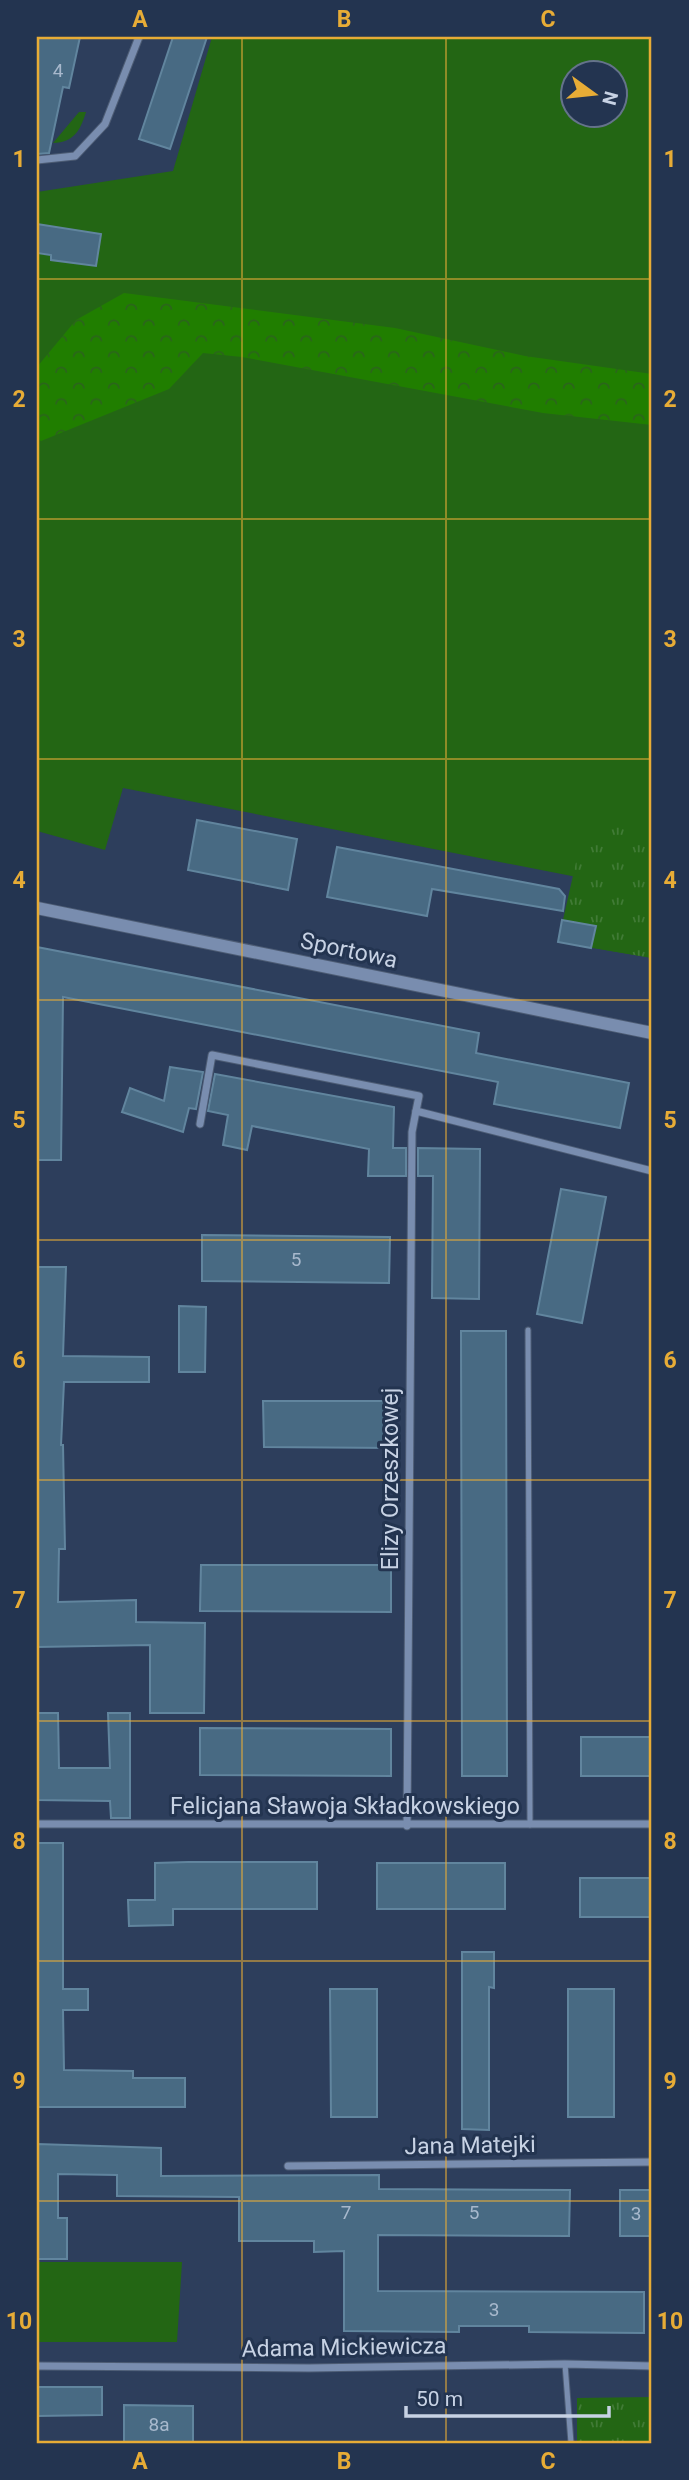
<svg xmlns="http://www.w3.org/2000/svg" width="689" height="2480" viewBox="0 0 689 2480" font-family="Roboto,sans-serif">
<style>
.grass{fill:#236614;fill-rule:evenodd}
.forest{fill:url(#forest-crowns)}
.park{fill:url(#park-tufts)}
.building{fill:#486a83;stroke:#61859e;stroke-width:2}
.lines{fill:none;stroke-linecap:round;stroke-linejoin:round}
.service-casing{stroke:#4d5c74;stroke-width:7}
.minor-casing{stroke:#4d5c74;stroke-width:9}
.tertiary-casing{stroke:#4d5c74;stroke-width:14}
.service{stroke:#798daf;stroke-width:5}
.minor{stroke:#798daf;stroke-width:7}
.tertiary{stroke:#798daf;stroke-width:12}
.grid{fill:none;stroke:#e7ac36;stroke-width:2;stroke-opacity:0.55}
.labels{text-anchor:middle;stroke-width:6;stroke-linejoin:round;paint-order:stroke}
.number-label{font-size:19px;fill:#a7b8cc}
.street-label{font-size:23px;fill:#c7d2e4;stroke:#233450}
.neatline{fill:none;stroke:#e7ac36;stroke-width:2.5}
.grid-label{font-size:23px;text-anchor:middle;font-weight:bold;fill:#e7ac36}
</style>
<defs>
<pattern id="forest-crowns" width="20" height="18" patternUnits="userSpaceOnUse" patternTransform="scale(1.75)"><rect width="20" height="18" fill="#207e00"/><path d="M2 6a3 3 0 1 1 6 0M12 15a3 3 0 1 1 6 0" fill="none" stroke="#2b651b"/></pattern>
<pattern id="park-tufts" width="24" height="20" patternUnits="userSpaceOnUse" patternTransform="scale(1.75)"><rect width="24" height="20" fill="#236614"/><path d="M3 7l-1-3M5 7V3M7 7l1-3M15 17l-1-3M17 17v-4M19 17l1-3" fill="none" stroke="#417b36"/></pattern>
</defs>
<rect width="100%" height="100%" fill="#2d3e5c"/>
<g class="grass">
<path d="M212,37h440v921l-76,-13 11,-66 -464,-91 -18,62 -68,-19v-639l136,-21zM574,74h42v42h-42z"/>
<path d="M79,112h7c-6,19 -12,30 -33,31z"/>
<path d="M37,2262h145l-5,80h-140z"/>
</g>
<path class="forest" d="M124,293l271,35 130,28 127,18v51l-109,-12 -301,-56 -39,-4 -34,36 -128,52 -4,-3v-71l39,-47z"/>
<g class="park">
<path d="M586,818l66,14v126l-94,-16z"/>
<path d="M652,2397v46h-75v-45z"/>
</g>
<g class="building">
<path d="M37,37h43l-11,51 -6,-1 -14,66 -12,1z"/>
<path d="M173,37h34l-37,112 -31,-10z"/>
<path d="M37,224l64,10 -5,32 -45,-6v-5l-14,-2z"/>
<path d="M197,820l100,19 -9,51 -100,-20z"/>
<path d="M337,847l222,42 6,7 -2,15 -131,-22 -5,27 -100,-19z"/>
<path d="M562,920l34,6 -5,22 -33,-6z"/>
<path d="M37,947l442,86 -3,20 153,30 -9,45 -126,-24 4,-22 -435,-85 -2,163h-24z"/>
<path d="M170,1067l33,5 -7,37 -7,-1 -6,24 -61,-20 8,-24 34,13z"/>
<path d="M215,1074l179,33 -1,41h13v28h-38l1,-27 -117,-23 -5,24 -24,-5 5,-30 -20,-4z"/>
<path d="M418,1148l62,1 -1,150 -47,-1 1,-122h-15z"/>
<path d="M561,1189l45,8 -24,126 -45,-9z"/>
<path d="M202,1235l188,2 -1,46 -187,-2z"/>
<path d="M37,1267h29l-3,89 86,1v25h-85l-3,63h2l2,104h-6l-1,53 78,-2v22l69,1 -1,90h-54v-68l-113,2z"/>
<path d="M179,1306l27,1 -1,65h-26z"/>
<path d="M461,1331h45l1,445h-45z"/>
<path d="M263,1401h129v47l-128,-1z"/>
<path d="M201,1565h190v47l-191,-1z"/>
<path d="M37,1713h21l1,55h51l-2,-55h22v105h-19l-1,-17 -73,-1z"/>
<path d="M200,1728l191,1v47l-191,-1z"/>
<rect x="581" y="1737" width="71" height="39"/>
<path d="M37,1843h26v146h25v21h-25l1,60 69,1v7h52v29h-148z"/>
<path d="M188,1862h129v47h-144v16l-44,1 -1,-26h27v-37z"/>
<rect x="377" y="1863" width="128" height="46"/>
<rect x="580" y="1878" width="72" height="39"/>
<path d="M462,1952h32v36l-5,-1v143l-27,-1z"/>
<path d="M330,1989h47v128h-46z"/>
<rect x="568" y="1989" width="46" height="128"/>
<path d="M37,2144l124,4v28l218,-1v14l191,1 -1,46 -191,-1v56l266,1v41l-115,-1v-6h-70v6l-115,-1v-80l-30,1v-11h-75v-44l-122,-1v-21l-59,-1v44h9v41h-30z"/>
<rect x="620" y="2190" width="32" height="46"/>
<path d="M37,2387h65v28l-65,1z"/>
<path d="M124,2405l69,1v37h-69z"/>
</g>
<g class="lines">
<g class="service-casing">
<g id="service">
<path d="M528,1330l2,495"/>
<path d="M565,2364l6,79"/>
</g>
</g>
<g class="minor-casing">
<g id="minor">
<path d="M37,160l38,-4 30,-32 34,-87"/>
<path d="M200,1124l12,-69 207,41 -3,15"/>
<path d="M37,1824h615"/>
<path d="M407,1826l5,-694 4,-21 236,60"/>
<path d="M288,2166l364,-4"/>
<path d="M37,2366l272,2 256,-4 87,2"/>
</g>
</g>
<g class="tertiary-casing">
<path id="tertiary" d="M37,908l615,125"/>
</g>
<use href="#service" class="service"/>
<use href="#minor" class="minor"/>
<use href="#tertiary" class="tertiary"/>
</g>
<path class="grid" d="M242,37v2406M446,37v2406M37,279h615M37,519h615M37,759h615M37,1000h615M37,1240h615M37,1480h615M37,1721h615M37,1961h615M37,2201h615"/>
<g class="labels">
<g class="number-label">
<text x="58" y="77">4</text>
<text x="296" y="1266">5</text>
<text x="346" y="2219">7</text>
<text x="474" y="2219">5</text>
<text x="636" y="2220">3</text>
<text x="494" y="2316">3</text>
<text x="159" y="2431">8a</text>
</g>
<g class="street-label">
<text transform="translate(349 950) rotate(12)" y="8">Sportowa</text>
<text transform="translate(390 1479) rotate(-90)" y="8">Elizy Orzeszkowej</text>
<text x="345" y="1814">Felicjana Sławoja Składkowskiego</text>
<text transform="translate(470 2145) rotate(-1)" y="8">Jana Matejki</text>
<text transform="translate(344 2347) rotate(-1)" y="8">Adama Mickiewicza</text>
</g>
</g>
<rect width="689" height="2480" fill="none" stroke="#233450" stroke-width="77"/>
<g transform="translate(594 94) rotate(105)"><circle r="33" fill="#233450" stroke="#65738b" stroke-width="2"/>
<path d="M0-5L12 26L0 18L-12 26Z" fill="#e7ac36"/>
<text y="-10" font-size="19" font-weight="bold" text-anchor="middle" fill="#c7d2e4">N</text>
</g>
<path d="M406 2406v10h203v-10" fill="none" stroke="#c7d2e4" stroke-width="3.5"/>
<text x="416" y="2406" font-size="21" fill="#c7d2e4" stroke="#233450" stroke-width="5" paint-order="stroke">50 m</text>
<rect x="38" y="38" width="612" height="2404" class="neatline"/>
<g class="grid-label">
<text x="140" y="27">A</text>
<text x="344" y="27">B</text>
<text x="548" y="27">C</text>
<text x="19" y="167">1</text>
<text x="670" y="167">1</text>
<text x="19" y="407">2</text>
<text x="670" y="407">2</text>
<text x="19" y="647">3</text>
<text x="670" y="647">3</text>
<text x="19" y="888">4</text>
<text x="670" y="888">4</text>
<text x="19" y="1128">5</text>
<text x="670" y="1128">5</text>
<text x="19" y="1368">6</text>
<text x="670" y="1368">6</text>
<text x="19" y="1608">7</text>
<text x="670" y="1608">7</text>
<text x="19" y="1849">8</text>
<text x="670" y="1849">8</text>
<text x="19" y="2089">9</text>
<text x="670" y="2089">9</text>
<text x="19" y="2329">10</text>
<text x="670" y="2329">10</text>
<text x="140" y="2469">A</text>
<text x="344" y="2469">B</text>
<text x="548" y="2469">C</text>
</g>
</svg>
